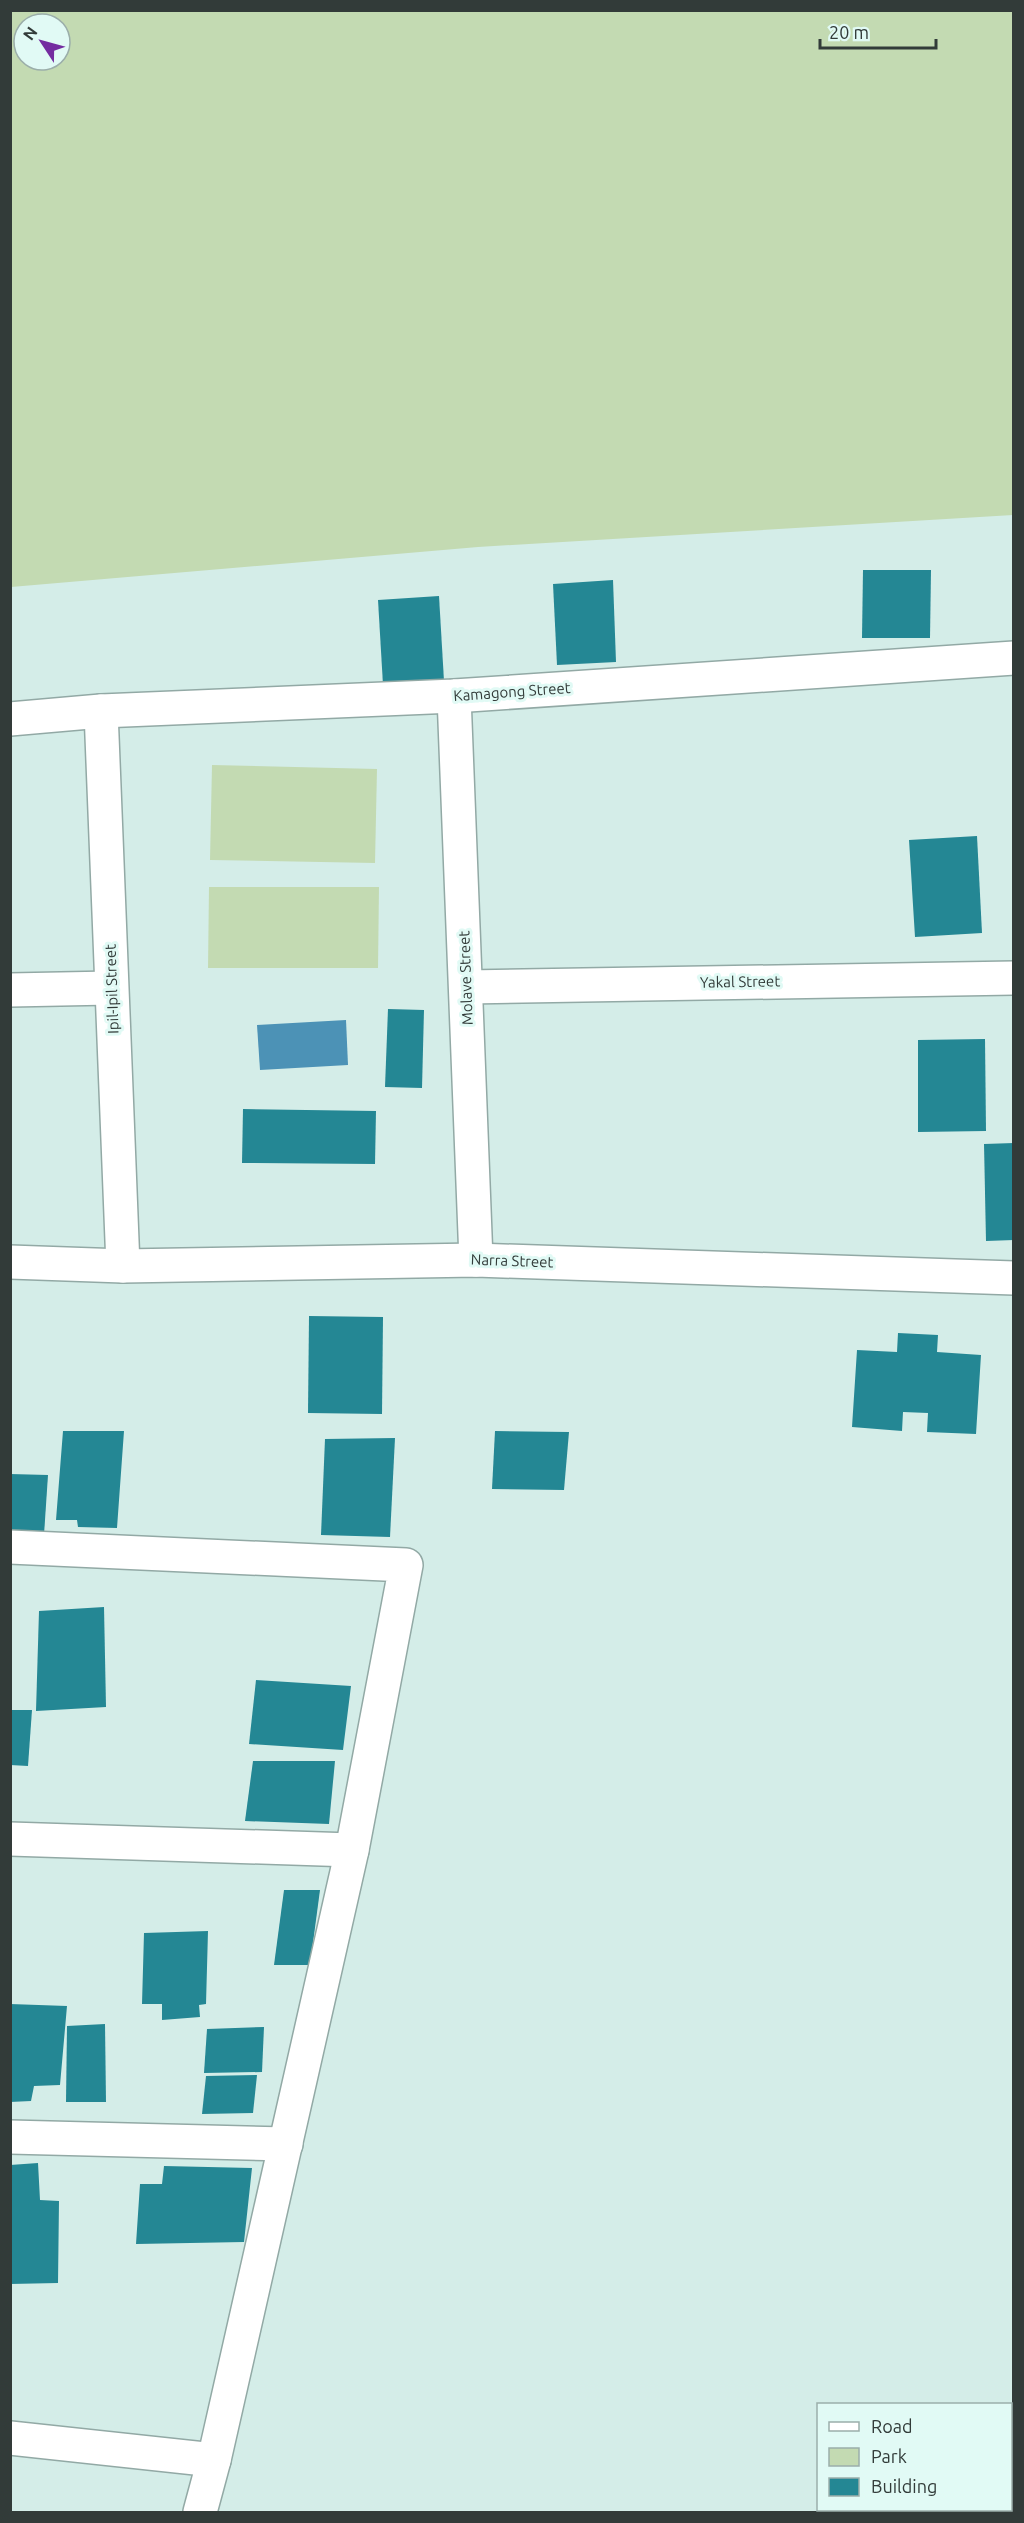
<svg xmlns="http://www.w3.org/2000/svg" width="1024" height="2523" viewBox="0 0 1024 2523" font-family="Ubuntu,sans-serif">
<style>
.green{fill:#c3dab2;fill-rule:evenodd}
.water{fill:#4c92b6}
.building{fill:#248794}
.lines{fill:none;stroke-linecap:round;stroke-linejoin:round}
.street-casing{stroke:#92a9a5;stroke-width:36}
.street{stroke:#fff;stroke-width:33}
.labels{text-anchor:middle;stroke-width:6;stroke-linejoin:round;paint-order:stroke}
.street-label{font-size:15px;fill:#323b39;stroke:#e1faf5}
</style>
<rect width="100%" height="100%" fill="#d4ede8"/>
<g class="green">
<path d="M11,10l1002,1v504l-535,32 -467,40zM24,24h36v36h-36z"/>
<path d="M212,765l165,4 -2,94 -165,-3z"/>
<path d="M209,887h170l-1,81h-170z"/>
</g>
<path class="water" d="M346,1020l2,45 -88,5 -3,-45z"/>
<g class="building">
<path d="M863,570h68l-1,68h-68z"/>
<path d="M613,580l3,82 -59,3 -4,-81z"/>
<path d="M439,596l5,85 -61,4 -5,-85z"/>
<path d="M977,836l5,97 -67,4 -6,-97z"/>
<path d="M388,1009l36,1 -2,78 -37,-1z"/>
<path d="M985,1039l1,92 -68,1v-92z"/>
<path d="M243,1109l133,2 -1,53 -133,-1z"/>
<path d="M1014,1143v97l-28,1 -2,-97z"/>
<path d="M309,1316l74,1 -1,97 -74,-1z"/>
<path d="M898,1333l40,2 -1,17 44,3 -5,79 -49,-2 1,-19 -25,-1 -1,19 -50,-4 5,-77 40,2z"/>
<path d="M63,1431h61l-7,97 -39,-1 -1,-7h-21z"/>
<path d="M495,1431l74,1 -5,58 -72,-1z"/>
<path d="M395,1438l-5,99 -69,-2 4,-96z"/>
<path d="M10,1474l38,1 -4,60 -34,1z"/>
<path d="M104,1607l2,100 -70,4 3,-100z"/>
<path d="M256,1680l95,6 -8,64 -94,-6z"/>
<path d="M10,1710h22l-4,56 -18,-1z"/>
<path d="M253,1761h82l-6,63 -84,-3z"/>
<path d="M284,1890h36l-10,75h-36z"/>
<path d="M208,1931l-2,73 -7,1 1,12 -38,3v-16h-20l2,-71z"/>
<path d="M10,2004l57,2 -7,79 -26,1 -3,15 -21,1z"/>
<path d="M105,2024l1,78h-40l1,-76z"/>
<path d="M264,2027l-2,45 -58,1 3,-44z"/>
<path d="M257,2075l-4,38 -51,1 4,-38z"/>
<path d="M38,2163l2,37 19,1 -1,82 -48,1v-119z"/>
<path d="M164,2166l88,2 -8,74 -108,2 4,-60h22z"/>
</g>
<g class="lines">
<g class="street-casing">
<g id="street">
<path d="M454,696l22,564"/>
<path d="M101,711l22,555"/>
<path d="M10,719l91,-8 353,-15 560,-38"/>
<path d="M467,987l547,-9"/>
<path d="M10,990l101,-2"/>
<path d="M10,1262l113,4 353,-6 538,18"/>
<path d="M10,1547l396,18 -54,285 -138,610 -14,52"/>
<path d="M10,1839l342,11"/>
<path d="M10,2137l276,7"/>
<path d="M10,2438l204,22"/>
</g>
</g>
<use href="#street" class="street"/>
</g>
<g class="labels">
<g class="street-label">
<text transform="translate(512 692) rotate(-4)" y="5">Kamagong Street</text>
<text transform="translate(466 978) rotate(-92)" y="5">Molave Street</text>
<text transform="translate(740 982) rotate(-1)" y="5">Yakal Street</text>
<text transform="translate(112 989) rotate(-92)" y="5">Ipil-Ipil Street</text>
<text transform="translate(512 1261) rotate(2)" y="5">Narra Street</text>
</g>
</g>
<rect width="1024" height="2523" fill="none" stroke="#323b39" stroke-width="24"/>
<rect x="817" y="2403" width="195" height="108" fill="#e1faf5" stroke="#9baeaa" stroke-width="1.5"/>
<rect x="829" y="2422" width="30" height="9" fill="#ffffff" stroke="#9baeaa" stroke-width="1.5"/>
<text x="871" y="2433" font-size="18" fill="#323b39">Road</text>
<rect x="829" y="2448" width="30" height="18" fill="#c3dab2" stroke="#9baeaa" stroke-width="1.5"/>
<text x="871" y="2463" font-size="18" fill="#323b39">Park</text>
<rect x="829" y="2478" width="30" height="18" fill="#248794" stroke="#9baeaa" stroke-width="1.5"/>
<text x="871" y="2493" font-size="18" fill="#323b39">Building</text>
<g transform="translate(42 42) rotate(306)"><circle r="28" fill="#e1faf5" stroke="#9baeaa" stroke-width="1.5"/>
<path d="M0-4.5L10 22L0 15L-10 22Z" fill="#742ca0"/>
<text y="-9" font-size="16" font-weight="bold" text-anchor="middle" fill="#323b39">N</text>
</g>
<path d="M820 39v9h116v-9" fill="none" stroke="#323b39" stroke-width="3"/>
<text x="829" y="39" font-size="18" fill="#323b39" stroke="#e1faf5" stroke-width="4.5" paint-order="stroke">20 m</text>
</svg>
